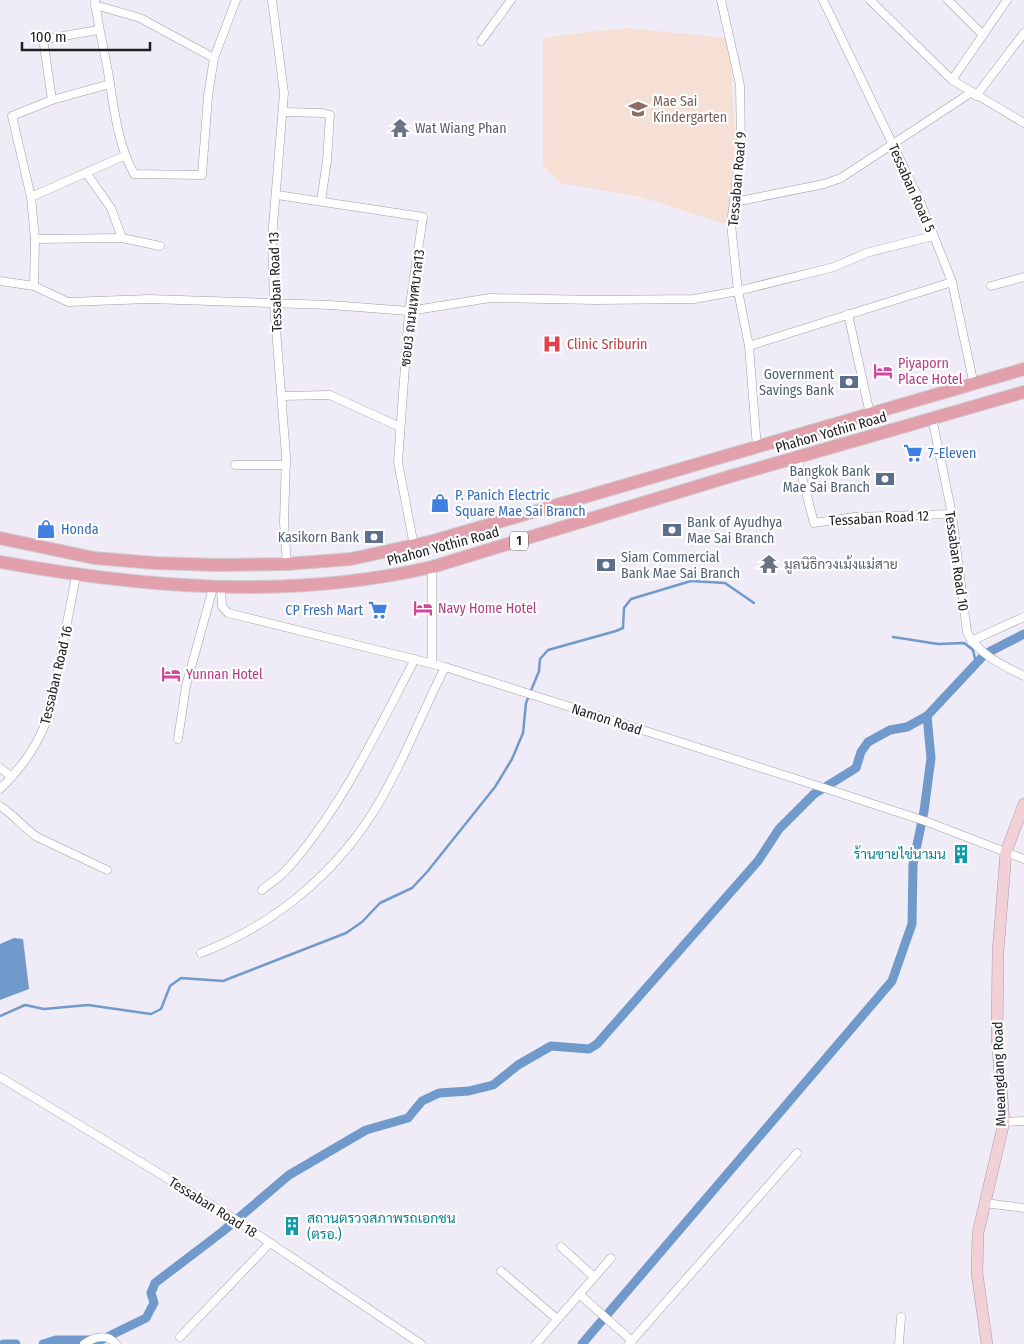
<svg xmlns="http://www.w3.org/2000/svg" width="1024" height="1344" viewBox="0 0 1024 1344" font-family="'Fira Sans Condensed',Sarabun,sans-serif">
<style>
.education{fill:#f6dfd4}
.water{fill:#719acc}
.lines{fill:none;stroke-linecap:round;stroke-linejoin:round}
.stream{stroke:#719acc;stroke-width:2.5}
.canal{stroke:#719acc;stroke-width:9}
.street-casing{stroke:#a19da8;stroke-width:9}
.secondary-casing{stroke:#a19da8;stroke-width:12}
.primary-casing{stroke:#cecdce;stroke-width:14}
.street{stroke:#fff;stroke-width:8}
.secondary{stroke:#f1d0d6;stroke-width:11}
.primary{stroke:#e2a0ad;stroke-width:12}
.labels{text-anchor:middle;stroke-width:4.5;stroke-linejoin:round;paint-order:stroke}
.shield{fill:#fff;stroke:#626164;stroke-width:1}
.shield-label{font-size:12px;font-weight:bold;fill:#1e1d21}
.education-label{font-size:14px;fill:#785e54;stroke:#fff;text-anchor:start}
.worship-label{font-size:14px;fill:#5b616d;stroke:#fff;text-anchor:start}
.street-label{font-size:14px;fill:#1e1d21;stroke:#fff}
.health-label{font-size:14px;fill:#be3a42;stroke:#fff;text-anchor:start}
.hotel-label{font-size:14px;fill:#b23c85;stroke:#fff;text-anchor:start}
.service-label{font-size:14px;fill:#4e5e75;stroke:#fff;text-anchor:end}
.shop-label{font-size:14px;fill:#366cbe;stroke:#fff;text-anchor:start}
.culture-label{font-size:14px;fill:#0d838f;stroke:#fff;text-anchor:end}
</style>
<rect width="100%" height="100%" fill="#f0ecf7"/>
<path class="education" d="M626,28l101,10 4,30 5,82 -8,75 -87,-28 -80,-14 -18,-17v-127l20,-4z"/>
<path class="water" d="M14,938l9,1 6,50 -29,11v-56z"/>
<g class="lines">
<g class="stream">
<path d="M893,637l45,7 26,-1 9,7 3,13"/>
<path d="M0,1016l25,-11 19,4 44,-4 63,9 10,-5 9,-23 11,-8 42,3 123,-48 16,-11 18,-19 32,-15 15,-16 68,-85 17,-28 11,-26 3,-30 13,-32 1,-12 8,-9 68,-19 7,-3 1,-20 7,-9 60,-18 34,2 29,20"/>
</g>
<g class="canal">
<path d="M3,1344h13"/>
<path d="M43,1344l13,-4h45l45,-22 8,-15 -3,-10 4,-10 67,-51 67,-57 77,-45 42,-12 14,-17 17,-8 30,-2 24,-6 25,-20 33,-19 38,3 8,-5 161,-183 21,-32 35,-35 42,-26 5,-16 7,-10 22,-12 17,-3 20,-11 58,-62 39,-20"/>
<path d="M582,1344l310,-363 20,-57 1,-60 11,-53 7,-53 -4,-42"/>
</g>
<g class="street-casing">
<g id="street">
<path d="M95,0c3,28 11,56 15,84 5,32 9,62 24,90l68,1 6,-79 6,-38 22,-58"/>
<path d="M272,0l12,93 -12,145 2,66 12,152 -2,67 3,41"/>
<path d="M721,0l19,85 1,60 -10,79 7,67 11,55 8,102"/>
<path d="M823,0l97,201 32,81 22,103"/>
<path d="M870,0l82,80 72,43"/>
<path d="M948,0l35,35"/>
<path d="M95,5l45,13 74,40"/>
<path d="M481,41l30,-41"/>
<path d="M952,80l55,-80"/>
<path d="M976,96l48,-63"/>
<path d="M52,100l-8,-55 2,-6 52,-9"/>
<path d="M284,112l39,1 7,2 -3,46 -6,40"/>
<path d="M87,174l24,34 11,30"/>
<path d="M277,195l146,22 -14,94 -11,151 16,84"/>
<path d="M31,197l93,-41"/>
<path d="M735,202l89,-18 17,-6 131,-86"/>
<path d="M35,239l87,-1 38,8"/>
<path d="M0,281l34,5 34,16 81,-3 181,6 79,6 81,-13 106,2 98,-1 44,-8 96,-24 32,-14 67,-17"/>
<path d="M34,286l1,-47 -4,-42 -19,-81 40,-16 58,-16"/>
<path d="M991,286l33,-9"/>
<path d="M848,314l22,100"/>
<path d="M749,346l203,-64"/>
<path d="M282,396l48,-1 70,32"/>
<path d="M932,418l20,96 15,118c10,22 37,34 57,44"/>
<path d="M797,457l17,66 40,-6 98,-3"/>
<path d="M235,465h51"/>
<path d="M221,588l1,18 6,7 217,54 373,119 107,35 99,38"/>
<path d="M971,641l53,-24"/>
<path d="M432,663v-96"/>
<path d="M178,739l8,-53 27,-98"/>
<path d="M0,768l12,9"/>
<path d="M0,789c24,-24 39,-45 50,-78l26,-135"/>
<path d="M0,806c14,9 24,22 37,31l70,33"/>
<path d="M262,890c8,-7 19,-13 26,-22 53,-59 90,-139 127,-209"/>
<path d="M201,953c70,-27 130,-75 171,-139 29,-46 49,-99 73,-147"/>
<path d="M0,1077l233,141 188,126"/>
<path d="M1004,1122l20,-1"/>
<path d="M985,1203l39,5"/>
<path d="M561,1247l33,30"/>
<path d="M501,1271l56,48"/>
<path d="M579,1294l53,47"/>
<path d="M180,1337l90,-94"/>
<path d="M84,1344c10,-7 23,-11 32,0"/>
<path d="M536,1344l75,-86"/>
<path d="M629,1344l168,-191"/>
<path d="M899,1344l2,-27"/>
</g>
</g>
<g class="secondary-casing">
<path id="secondary" d="M987,1344l-10,-71 1,-40 26,-111 -7,-84 1,-86 8,-100 18,-48"/>
</g>
<g class="primary-casing">
<g id="primary">
<path d="M0,538l94,20 61,5 62,2 70,-1 64,-5 82,-18 591,-172"/>
<path d="M0,562c144,26 289,38 432,5l296,-90 296,-85"/>
</g>
</g>
<use href="#street" class="street"/>
<use href="#secondary" class="secondary"/>
<use href="#primary" class="primary"/>
</g>
<defs>
<g id="school-bare" transform="scale(1.5)"><path d="M0-5L7-2L0 1L-7-2ZM-4 1L0 2.5L4 1V4Q0 6-4 4Z" fill="#8d6e63" stroke="#fff" stroke-width="2.5" paint-order="stroke"/></g>
<g id="temple-bare" transform="scale(1.5)"><path d="M0-6L5-2H3V0L6.5 2.5H4V6H1.5V3h-3V6H-4V2.5H-6.5L-3 0V-2H-5Z" fill="#6b7280" stroke="#fff" stroke-width="2.5" paint-order="stroke"/></g>
<g id="hospital-bare" transform="scale(1.5)"><path d="M-5-5h3v3.5h4V-5h3V5h-3V1.5h-4V5h-3Z" fill="#e0444e" stroke="#fff" stroke-width="2.5" paint-order="stroke"/></g>
<g id="hotel-bare" transform="scale(1.5)"><path d="M-6-4.5h1.5V1H6V5H4.5V3h-9V5H-6ZM-4 0a1.8 1.8 0 1 1 3.6 0ZM.5 0V-2.5h3Q6-2.5 6 0Z" fill="#d1479c" stroke="#fff" stroke-width="2.5" paint-order="stroke"/></g>
<g id="bank-bare" transform="scale(1.5)"><path d="M-6-4H6V4H-6ZM0-2.3a2.3 2.3 0 1 0 0 4.6a2.3 2.3 0 1 0 0-4.6Z" fill="#5c6f8a" stroke="#fff" stroke-width="2.5" paint-order="stroke"/></g>
<g id="supermarket-bare" transform="scale(1.5)"><path d="M-6-5.5h2.5l.6 2H6L4.5 2H-2.5L-4.4-4H-6ZM-1.5 3.2a1.3 1.3 0 1 0 .1 0ZM3 3.2a1.3 1.3 0 1 0 .1 0Z" fill="#3f7fe0" stroke="#fff" stroke-width="2.5" paint-order="stroke"/></g>
<g id="shop-bare" transform="scale(1.5)"><path d="M-5-2.5h2.3a2.7 3.5 0 0 1 5.4 0H5L5.5 6h-11ZM-1.5-2.5h3a1.5 2.3 0 0 0-3 0Z" fill="#3f7fe0" stroke="#fff" stroke-width="2.5" paint-order="stroke"/></g>
<g id="building-bare" transform="scale(1.5)"><path d="M-4-6H4V6H1V3H-1V6H-4ZM-2.5-4.3h1.7v1.8h-1.7ZM.8-4.3h1.7v1.8H.8ZM-2.5-1h1.7V.8h-1.7ZM.8-1h1.7V.8H.8Z" fill="#0f9aa8" stroke="#fff" stroke-width="2.5" paint-order="stroke"/></g>
</defs>
<g fill-rule="evenodd">
<use href="#school-bare" x="638" y="109"/>
<use href="#temple-bare" x="400" y="128"/>
<use href="#hospital-bare" x="552" y="344"/>
<use href="#hotel-bare" x="883" y="371"/>
<use href="#bank-bare" x="849" y="382"/>
<use href="#supermarket-bare" x="913" y="453"/>
<use href="#bank-bare" x="885" y="479"/>
<use href="#shop-bare" x="440" y="503"/>
<use href="#shop-bare" x="46" y="529"/>
<use href="#bank-bare" x="672" y="530"/>
<use href="#bank-bare" x="374" y="537"/>
<use href="#temple-bare" x="769" y="564"/>
<use href="#bank-bare" x="606" y="565"/>
<use href="#hotel-bare" x="423" y="608"/>
<use href="#supermarket-bare" x="378" y="610"/>
<use href="#hotel-bare" x="171" y="674"/>
<use href="#building-bare" x="961" y="854"/>
<use href="#building-bare" x="292" y="1226"/>
</g>
<g class="labels">
<rect class="shield" x="510" y="531.5" width="18" height="19" rx="4"/>
<g class="shield-label">
<text x="519" y="545">1</text>
</g>
<g class="education-label">
<text x="653" y="106">Mae Sai<tspan x="653" dy="16">Kindergarten</tspan></text>
</g>
<g class="worship-label">
<text x="415" y="133">Wat Wiang Phan</text>
<text x="784" y="569">มูลนิธิกวงเม้งแม่สาย</text>
</g>
<g class="street-label">
<text transform="translate(737 179) rotate(-85)" y="5">Tessaban Road 9</text>
<text transform="translate(912 188) rotate(66)" y="5">Tessaban Road 5</text>
<text transform="translate(275 282) rotate(-92)" y="5">Tessaban Road 13</text>
<text transform="translate(412 308) rotate(-83)" y="5">ซอย3 ถนนเทศบาล13</text>
<text transform="translate(831 432) rotate(-16)" y="5">Phahon Yothin Road</text>
<text transform="translate(879 518) rotate(-3)" y="5">Tessaban Road 12</text>
<text transform="translate(443 546) rotate(-15)" y="5">Phahon Yothin Road</text>
<text transform="translate(957 561) rotate(82)" y="5">Tessaban Road 10</text>
<text transform="translate(56 675) rotate(-77)" y="5">Tessaban Road 16</text>
<text transform="translate(607 719) rotate(18)" y="5">Namon Road</text>
<text transform="translate(999 1074) rotate(-92)" y="5">Mueangdang Road</text>
<text transform="translate(213 1207) rotate(32)" y="5">Tessaban Road 18</text>
</g>
<g class="health-label">
<text x="567" y="349">Clinic Sriburin</text>
</g>
<g class="hotel-label">
<text x="898" y="368">Piyaporn<tspan x="898" dy="16">Place Hotel</tspan></text>
<text x="438" y="613">Navy Home Hotel</text>
<text x="186" y="679">Yunnan Hotel</text>
</g>
<g class="service-label">
<text x="834" y="379">Government<tspan x="834" dy="16">Savings Bank</tspan></text>
<text x="870" y="476">Bangkok Bank<tspan x="870" dy="16">Mae Sai Branch</tspan></text>
<text x="687" y="527" text-anchor="start">Bank of Ayudhya<tspan x="687" dy="16">Mae Sai Branch</tspan></text>
<text x="359" y="542">Kasikorn Bank</text>
<text x="621" y="562" text-anchor="start">Siam Commercial<tspan x="621" dy="16">Bank Mae Sai Branch</tspan></text>
</g>
<g class="shop-label">
<text x="928" y="458">7-Eleven</text>
<text x="455" y="500">P. Panich Electric<tspan x="455" dy="16">Square Mae Sai Branch</tspan></text>
<text x="61" y="534">Honda</text>
<text x="363" y="615" text-anchor="end">CP Fresh Mart</text>
</g>
<g class="culture-label">
<text x="946" y="859">ร้านขายไข่นามน</text>
<text x="307" y="1223" text-anchor="start">สถานตรวจสภาพรถเอกชน<tspan x="307" dy="16">(ตรอ.)</tspan></text>
</g>
</g>
<path d="M22 42v8h128v-8" fill="none" stroke="#1e1d21" stroke-width="2.5"/>
<text x="30" y="42" font-size="15" fill="#1e1d21" stroke="#ffffff" stroke-width="4" paint-order="stroke">100 m</text>
</svg>
